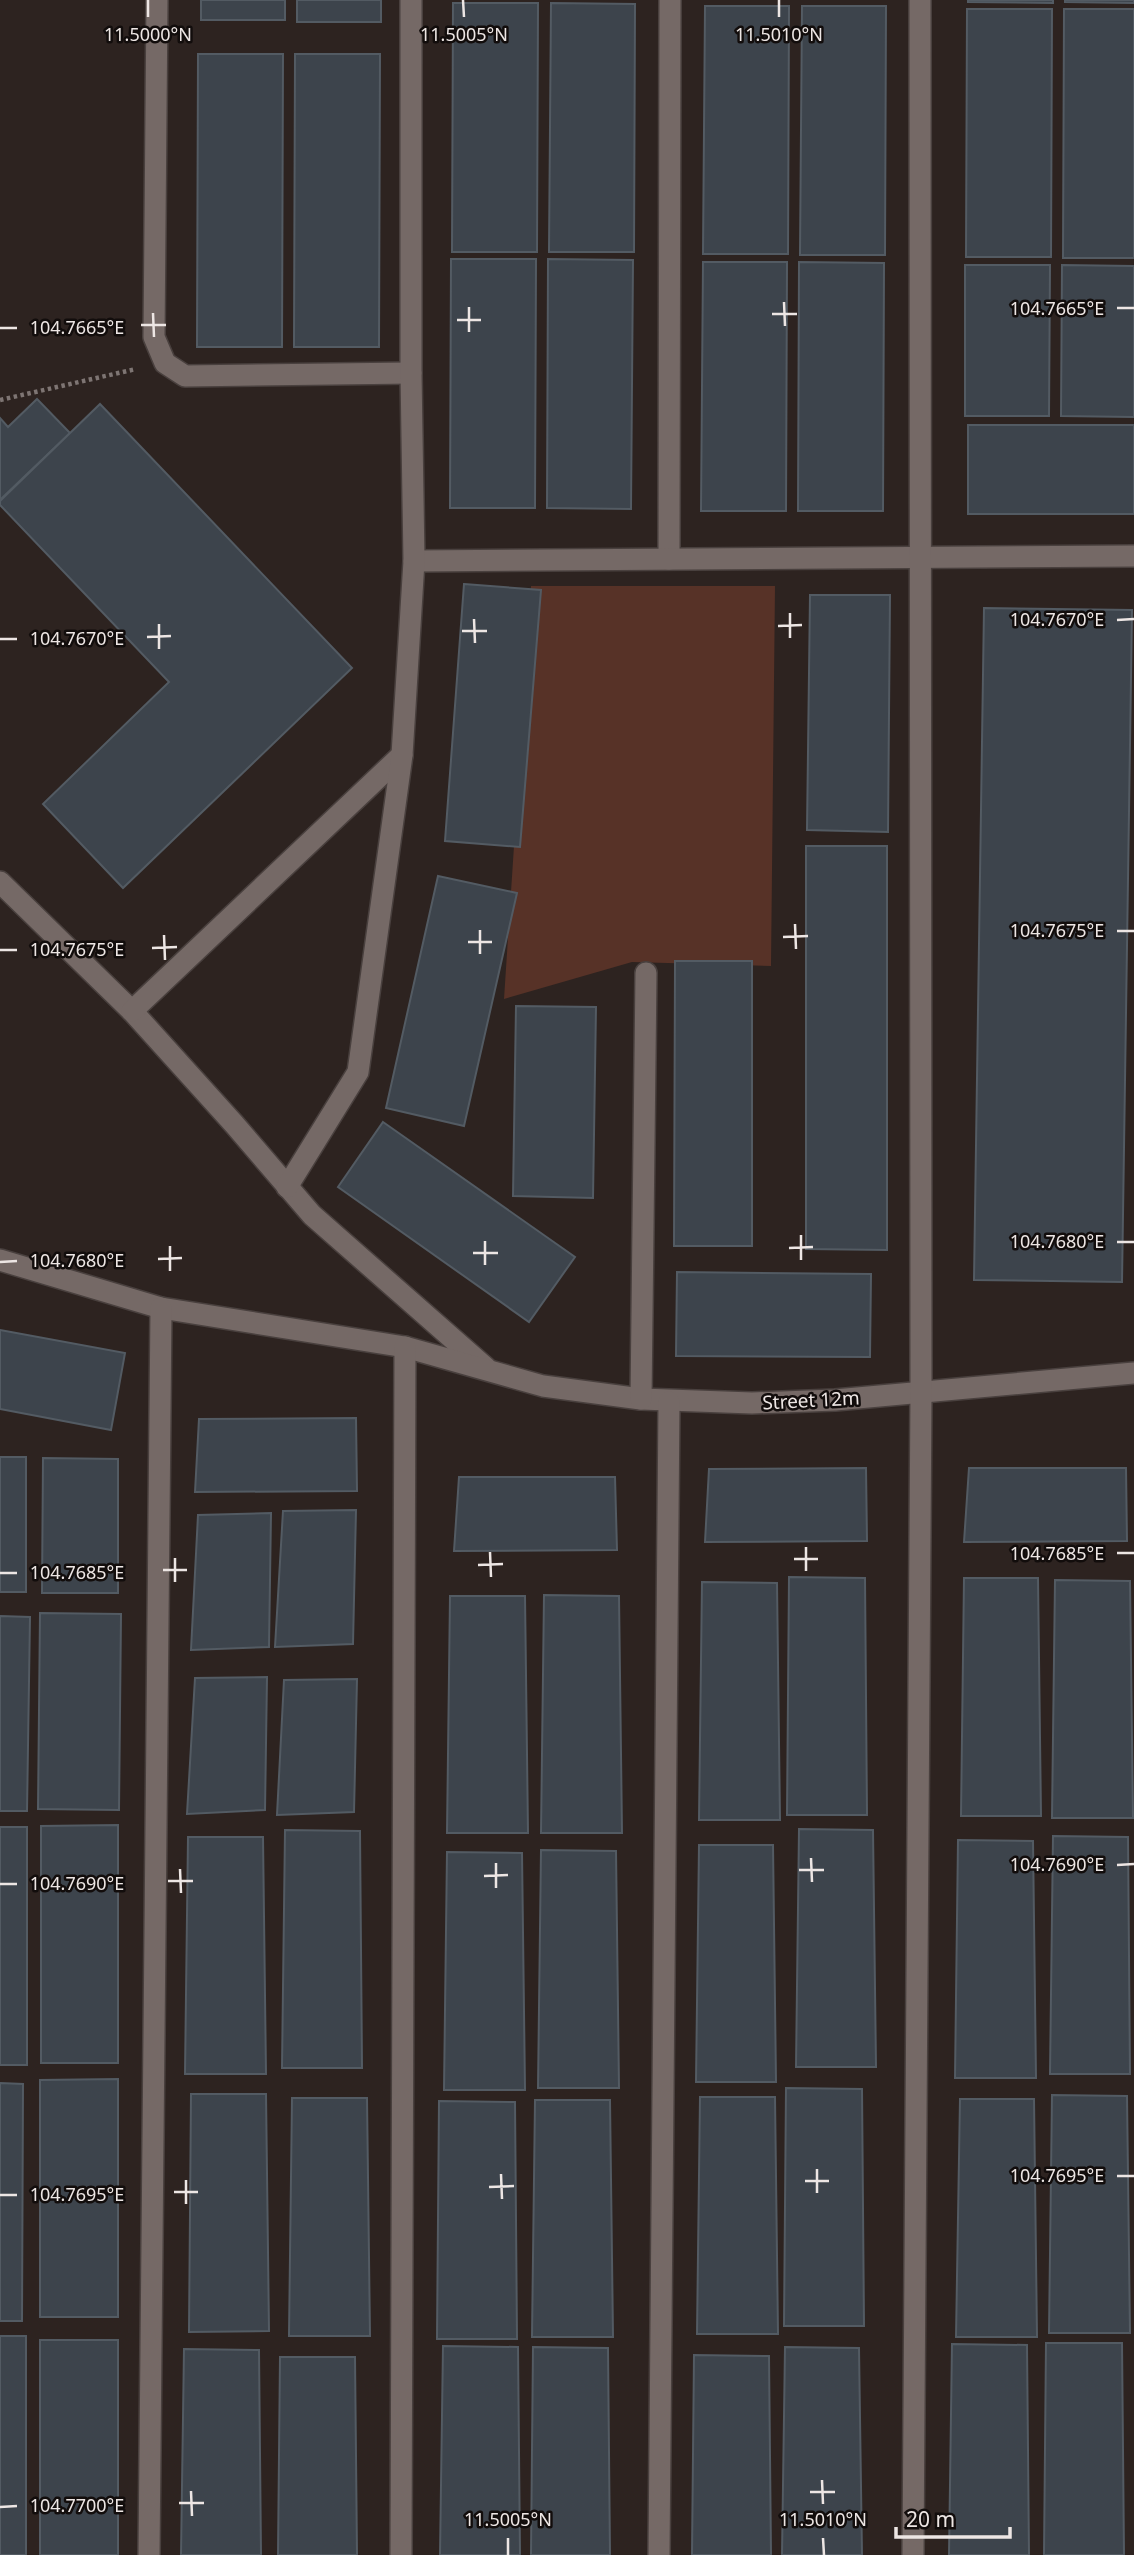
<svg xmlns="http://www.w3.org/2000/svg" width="1134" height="2555" viewBox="0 0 1134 2555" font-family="'Noto Sans',sans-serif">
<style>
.green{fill:#573227}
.building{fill:#3d444c;stroke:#535b63;stroke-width:2}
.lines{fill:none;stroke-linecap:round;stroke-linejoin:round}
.minor-casing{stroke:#49403e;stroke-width:24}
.path{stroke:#7e7573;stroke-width:4.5;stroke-dasharray:3.5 3.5;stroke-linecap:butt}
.minor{stroke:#756966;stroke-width:21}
.ticks{fill:none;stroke:#ede6e4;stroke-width:2.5}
.labels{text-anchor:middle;stroke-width:5;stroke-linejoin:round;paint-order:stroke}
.street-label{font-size:19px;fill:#ede6e4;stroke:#120d0c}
.ticks-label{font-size:18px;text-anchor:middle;fill:#ede6e4;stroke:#120d0c;stroke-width:5;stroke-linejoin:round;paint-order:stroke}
</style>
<rect width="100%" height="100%" fill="#2d2320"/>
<path class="green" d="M531,586h244l-4,380 -139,-4 -128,37z"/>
<g class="building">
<rect x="201" y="0" width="84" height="20"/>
<rect x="297" y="0" width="84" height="22"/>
<path d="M968,0h85v3l-85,-1z"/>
<path d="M1065,0h69v3l-69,-1z"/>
<path d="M453,3h85l-1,249h-85z"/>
<path d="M551,3l84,1 -1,248h-85z"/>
<path d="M705,6h84l-1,248h-85z"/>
<path d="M802,6h84l-1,249h-85z"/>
<path d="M967,9h85l-1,248h-85z"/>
<path d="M1064,9h70v249h-71z"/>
<path d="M198,54h85l-1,293h-85z"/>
<path d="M295,54h85l-1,293h-85z"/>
<path d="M451,259h85l-1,249h-85z"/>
<path d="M548,259l85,1 -2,249 -84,-1z"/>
<path d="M703,262h84l-1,249h-85z"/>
<path d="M799,262l85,1 -1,248h-85z"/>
<path d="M965,265h85l-1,151h-84z"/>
<path d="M1062,265l72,1v151l-73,-1z"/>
<path d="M37,399l33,34 -70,67v-82l8,9z"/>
<path d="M100,404l252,264 -229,220 -80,-84 126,-122 -169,-177v-4z"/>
<rect x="968" y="425" width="166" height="89"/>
<path d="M464,584l77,6 -21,257 -75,-6z"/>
<path d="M810,595h80l-2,237 -81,-2z"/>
<path d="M984,608l148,2 -10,672 -148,-2z"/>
<path d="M806,846h81v404l-81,-1z"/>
<path d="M438,876l79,17 -53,233 -78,-18z"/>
<path d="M675,961h77v285h-78z"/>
<path d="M516,1006l80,1 -3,191 -80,-2z"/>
<path d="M383,1122l192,135 -46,65 -191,-135z"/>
<path d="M677,1272l194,2 -1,83 -194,-1z"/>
<path d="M0,1330l125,23 -14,77 -111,-21z"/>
<path d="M356,1418l1,73 -162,1 4,-73z"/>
<rect x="0" y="1457" width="26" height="135"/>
<path d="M43,1458l75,1v134h-76z"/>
<path d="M866,1468l1,73 -162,1 4,-73z"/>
<path d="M969,1468h157l1,73 -163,1z"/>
<path d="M459,1477h156l2,73 -163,1z"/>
<path d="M356,1510l-3,134 -78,3 8,-136z"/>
<path d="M271,1513l-2,134 -78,3 7,-135z"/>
<path d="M789,1577l76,1 2,237h-80z"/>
<path d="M964,1578h74l3,238h-80z"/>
<path d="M1055,1580l75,1 3,237h-81z"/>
<path d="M702,1582l75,1 3,237h-81z"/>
<path d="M544,1595l75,1 3,237h-81z"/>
<path d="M450,1596h75l3,237h-81z"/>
<path d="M40,1613l81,1 -2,196 -81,-1z"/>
<path d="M0,1616l30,1 -3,194h-27z"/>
<path d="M267,1677l-2,133 -78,4 8,-136z"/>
<path d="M357,1679l-3,133 -77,3 7,-135z"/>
<path d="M118,1825v238h-77v-237z"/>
<rect x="0" y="1827" width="27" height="238"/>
<path d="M799,1829l74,1 3,237h-80z"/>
<path d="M285,1830l75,1 2,237h-80z"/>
<path d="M1053,1836l75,1 2,237h-80z"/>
<path d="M188,1837h75l3,237h-81z"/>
<path d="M958,1840l75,1 3,237h-81z"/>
<path d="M699,1845h74l3,237h-80z"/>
<path d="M541,1850l75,1 3,237h-81z"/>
<path d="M447,1852l75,1 3,237h-81z"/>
<path d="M118,2079v238h-78v-237z"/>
<path d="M0,2083l23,1 -1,237h-22z"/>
<path d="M786,2088l76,1 2,237h-80z"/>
<path d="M191,2094h75l3,237 -80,1z"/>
<path d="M1052,2095l75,1 3,237h-81z"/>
<path d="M700,2097h75l3,237h-81z"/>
<path d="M292,2098h75l3,238h-81z"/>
<path d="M960,2099h74l3,238h-81z"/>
<path d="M535,2100h75l3,237h-81z"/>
<path d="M439,2101l76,1 2,237h-80z"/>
<rect x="0" y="2336" width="26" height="219"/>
<rect x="40" y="2340" width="78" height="215"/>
<path d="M1046,2343h76l2,212h-80z"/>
<path d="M952,2344l75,1 2,210h-80z"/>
<path d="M443,2346l75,1 2,208h-80z"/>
<path d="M533,2347l75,1 2,207h-79z"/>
<path d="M785,2347l74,1 3,207h-80z"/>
<path d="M184,2349l75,1 2,205h-80z"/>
<path d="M694,2355l75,1 2,199h-79z"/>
<path d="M280,2357h75l2,198h-79z"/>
</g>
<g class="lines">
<g class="minor-casing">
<g id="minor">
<path d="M157,0l-3,337 11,26 20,13 226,-3"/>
<path d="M669,559l1,-559"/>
<path d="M414,561l720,-5"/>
<path d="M0,882l132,129 102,113 78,91 174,153"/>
<path d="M132,1011l270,-256"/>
<path d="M287,1187l71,-115 44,-317 12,-194 -3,-188v-373"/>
<path d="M0,1260l161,48 244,39 138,39 98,13 111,4 83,-3 299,-27"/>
<path d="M641,1399l5,-426"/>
<path d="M149,2555l12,-1247"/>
<path d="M401,2555l4,-1208"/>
<path d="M659,2555l10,-1153"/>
<path d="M913,2555l8,-1163 -1,-1392"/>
</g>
</g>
<path class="path" d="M0,400l136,-31"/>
<use href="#minor" class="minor"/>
</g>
<path class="ticks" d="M148,0v17M463,0l1,17M779,0v17M784,302l1,24M469,307v25M1117,308h17M153,313l1,24M772,314h25M457,320h24M141,325h25M0,328h17M790,613v25M474,619l1,24M1117,620l17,-1M159,624v25M778,626l24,-1M462,631h25M147,637l24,-1M0,639h17M795,924l1,25M480,930v24M1117,931h17M164,935l1,25M783,937l25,-1M468,942h24M152,948l25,-1M0,950h17M801,1235v25M485,1241v24M1117,1242h17M170,1246v25M789,1248l24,-1M473,1253h25M158,1259l24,-1M0,1262l17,-1M806,1547v24M490,1552l1,25M1117,1553h17M175,1558v24M794,1559h24M478,1565l25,-1M163,1570h24M0,1573h17M811,1858l1,24M496,1863v25M1117,1865l17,-1M180,1869l1,24M799,1870h25M484,1876l24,-1M168,1881h25M0,1884h17M817,2169v24M501,2174l1,25M1117,2176h17M186,2180v24M805,2181h24M489,2187l25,-1M174,2192h24M0,2195h17M822,2480l1,24M191,2491l1,25M810,2492h25M179,2503h25M0,2507l17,-1M508,2538v17M823,2538l1,17"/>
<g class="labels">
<g class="street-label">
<text transform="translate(811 1400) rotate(-3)" y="7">Street 12m</text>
</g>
</g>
<g class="ticks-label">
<text x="148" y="41">11.5000°N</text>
<text x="464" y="41">11.5005°N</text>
<text x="779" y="41">11.5010°N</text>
<text x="1057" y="315">104.7665°E</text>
<text x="77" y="334">104.7665°E</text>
<text x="1057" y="626">104.7670°E</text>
<text x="77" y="645">104.7670°E</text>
<text x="1057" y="937">104.7675°E</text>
<text x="77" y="956">104.7675°E</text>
<text x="1057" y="1248">104.7680°E</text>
<text x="77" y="1267">104.7680°E</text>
<text x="1057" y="1560">104.7685°E</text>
<text x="77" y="1579">104.7685°E</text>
<text x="1057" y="1871">104.7690°E</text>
<text x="77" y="1890">104.7690°E</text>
<text x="1057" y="2182">104.7695°E</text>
<text x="77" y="2201">104.7695°E</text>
<text x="77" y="2512">104.7700°E</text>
<text x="508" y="2526">11.5005°N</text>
<text x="823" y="2526">11.5010°N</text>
</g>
<path d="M896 2527v10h114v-10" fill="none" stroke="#ede6e4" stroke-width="3.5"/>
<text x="906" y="2527" font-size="21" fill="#ede6e4" stroke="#120d0c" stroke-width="5" paint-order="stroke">20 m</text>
</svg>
